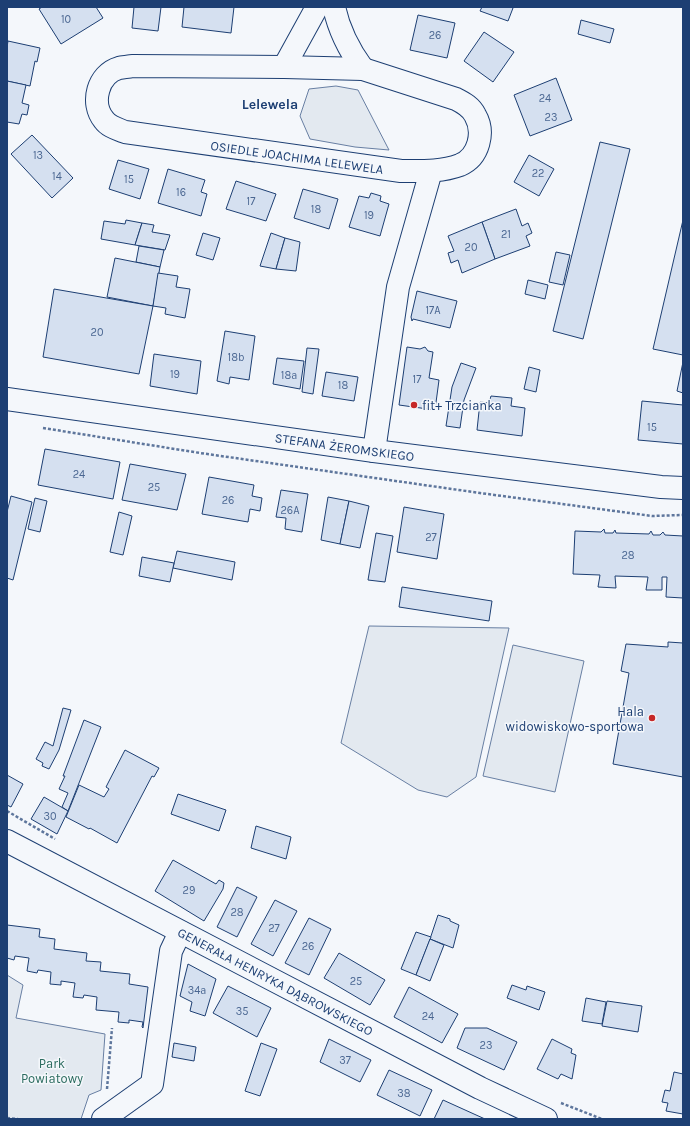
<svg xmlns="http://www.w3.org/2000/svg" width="690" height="1126" viewBox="0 0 690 1126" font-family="Karla,sans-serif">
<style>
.green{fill:#e3e9f0;stroke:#687fa3}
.building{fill:#d5e0f0;stroke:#1d3f73}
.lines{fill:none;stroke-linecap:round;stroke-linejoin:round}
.minor-casing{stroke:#1d3f73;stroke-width:24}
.major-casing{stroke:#1d3f73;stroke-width:24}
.path{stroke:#5e769c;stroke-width:2.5;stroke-dasharray:3 2;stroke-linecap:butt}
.minor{stroke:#f4f7fb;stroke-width:22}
.major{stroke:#f4f7fb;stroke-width:22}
.poi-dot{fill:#c62828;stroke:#f4f7fb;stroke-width:1.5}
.labels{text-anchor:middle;stroke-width:3;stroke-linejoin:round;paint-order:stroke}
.number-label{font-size:11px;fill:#4b6792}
.street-label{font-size:13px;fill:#1d3f73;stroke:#f4f7fb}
.poi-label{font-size:13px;fill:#1d3f73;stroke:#f4f7fb;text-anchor:start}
.park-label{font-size:13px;fill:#2c6c60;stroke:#f4f7fb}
.neighbourhood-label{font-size:14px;font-weight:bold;fill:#1d3f73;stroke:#f4f7fb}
</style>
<rect width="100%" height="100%" fill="#f4f7fb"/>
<g class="green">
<path d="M336,86l22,4 31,60 -34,-3 -45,-8 -10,-23 9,-27z"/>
<path d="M369,626l140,2 -33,149 -29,20 -29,-7 -77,-47z"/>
<path d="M513,645l71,16 -29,131 -72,-16z"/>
<path d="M7,975l16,10 -7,33 89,16 -4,56 -12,5 -8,24h-74z"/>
</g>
<g class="building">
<path d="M42,7h54l7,11 -42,26 -22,-35z"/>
<path d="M134,7h27l-3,24 -26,-3z"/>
<path d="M184,7h50l-3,26 -49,-6z"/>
<path d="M482,7h29l2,1 -5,13 -28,-10z"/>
<path d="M418,15l37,8 -8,35 -37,-8z"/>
<path d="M581,20l33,9 -4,14 -32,-9z"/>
<path d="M484,32l30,20 -21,30 -29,-21z"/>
<path d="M8,41l32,7 -3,14 -2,-1 -5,25 -23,-5v-34z"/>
<path d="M556,78l16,42 -42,16 -16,-41z"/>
<path d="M7,81l19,4 -4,18 7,2 -2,10 -5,-1 -3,10 -12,-2z"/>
<path d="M32,135l41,43 -21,20 -41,-44z"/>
<path d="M600,142l30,7 -47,190 -30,-8z"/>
<path d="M529,155l25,14 -15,27 -25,-14z"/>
<path d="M118,160l31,9 -9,30 -31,-10z"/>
<path d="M168,169l37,11 -4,12 6,2 -6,22 -43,-13z"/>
<path d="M236,181l40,13 -10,27 -40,-12z"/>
<path d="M303,189l35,10 -9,30 -35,-11z"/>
<path d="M371,193l10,3 -1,5 9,3 -9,32 -31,-9 10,-31 10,2z"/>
<path d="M516,209l6,17 6,-3 4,10 -6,3 4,10 -35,13 -13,-37z"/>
<path d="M126,220l16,3 -7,22 -34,-6 3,-18 21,3z"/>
<path d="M683,220v135l-30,-6z"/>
<path d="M482,222l13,37 -33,14 -4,-13 -7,3 -3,-10 6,-2 -6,-15z"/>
<path d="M142,223l12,2 -2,7 18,3 -5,15 -30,-5z"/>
<path d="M203,233l17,5 -7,22 -17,-5z"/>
<path d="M271,233l14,5 -9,31 -16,-3z"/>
<path d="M285,238l15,4 -4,29 -20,-2z"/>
<path d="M139,246l25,4 -4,17 -24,-5z"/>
<path d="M556,252l14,3 -7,30 -14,-3z"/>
<path d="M115,258l45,9 -7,39 -46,-9z"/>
<path d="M158,273l20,3 -2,11 14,2 -5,29 -20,-4 1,-6 -13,-2z"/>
<path d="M528,280l20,5 -3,14 -20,-5z"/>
<path d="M54,289l99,17 -14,68 -96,-17z"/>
<path d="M417,291l40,10 -7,27 -37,-9 -1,2 -1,-4z"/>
<path d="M225,331l30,5 -6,44 -19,-3 -1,7 -12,-3z"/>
<path d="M407,347l13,2 5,-2 3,4 5,1 -4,26 10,2 -4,30 -36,-5z"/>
<path d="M307,348l12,1 -6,45 -11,-2z"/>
<path d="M154,354l47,7 -4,33 -47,-8z"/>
<path d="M277,358l27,3 -4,28 -27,-5z"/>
<path d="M683,362v31l-6,-2z"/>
<path d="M461,363l15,5 -12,32 -4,28 -14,-2 6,-39z"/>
<path d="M529,367l11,3 -4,22 -12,-3z"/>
<path d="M326,372l32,5 -4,24 -32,-5z"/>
<path d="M491,396l21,2 -1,8 14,2 -3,28 -45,-6 3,-28 9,1z"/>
<path d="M642,401l41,4v39l-45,-4z"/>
<path d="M45,449l75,13 -7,37 -75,-14z"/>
<path d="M130,464l56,10 -9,36 -55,-10z"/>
<path d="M209,477l45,8 -2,11 10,2 -2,13 -10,-2 -2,13 -46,-8z"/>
<path d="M281,490l27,4 -6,38 -17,-3 1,-11 -10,-1z"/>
<path d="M11,496l21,6 -19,78 -6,-2v-66z"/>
<path d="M328,497l21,4 -9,43 -19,-4z"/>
<path d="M35,498l12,3 -7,31 -12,-3z"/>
<path d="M349,501l20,5 -9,42 -20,-4z"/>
<path d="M404,507l40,7 -7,45 -40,-7z"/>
<path d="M119,512l13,4 -9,39 -13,-3z"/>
<path d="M604,529l1,4h8l2,-3 1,3 33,1 2,-3 2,4h7l3,-3 2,3 18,1v62l-17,-1 1,-20h-5v13h-16l2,-13 -33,-1 1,12 -18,-1 2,-12 -27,-1 2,-43 26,1z"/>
<path d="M376,533l17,3 -8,46 -17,-2z"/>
<path d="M177,551l58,11 -3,18 -59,-12z"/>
<path d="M142,557l32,6 -4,19 -31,-6z"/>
<path d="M402,587l90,14 -3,20 -90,-14z"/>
<path d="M668,642l15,1v134l-70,-13 16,-91 -8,-2 5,-27 42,3z"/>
<path d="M63,708l8,2 -12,40 -10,19 -7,-3 1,-3 -7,-4 9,-17 8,4z"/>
<path d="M84,720l17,7 -33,84 -6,-4 6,-14 -9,-4 6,-13h-2z"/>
<path d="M125,750l34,18 -5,9 -2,-1 -35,67 -27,-15 -1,1 -23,-12 13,-32 25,12 5,-8 -3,-2z"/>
<path d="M7,775l16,9 -12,23 -4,-2z"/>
<path d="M178,794l48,16 -7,21 -48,-17z"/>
<path d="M44,797l24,14 -11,23 -26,-15z"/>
<path d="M256,826l35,11 -5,22 -35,-11z"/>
<path d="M173,860l43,24 3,-4 5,3 -1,6 -19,32 -49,-30z"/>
<path d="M237,887l20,10 -20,40 -20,-10z"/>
<path d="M275,900l22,11 -24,45 -22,-12z"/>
<path d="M438,915l12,4v2l9,4 -6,23 -23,-9z"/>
<path d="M309,918l22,11 -22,46 -24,-12z"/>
<path d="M7,925l33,4 -1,8 16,2 -1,10 33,4 -1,8 15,1 -1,9 30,3 -1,10 19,3 -5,41 -1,-1 1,-5 -14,-2v3l-11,-1 1,-10 -23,-2 1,-13 -13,-2 -1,3 -10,-1 2,-14 -14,-2v4l-11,-1 1,-12 -13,-2 -1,3 -10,-2 2,-13 -14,-2 -1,4 -7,-2z"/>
<path d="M416,932l15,5 -15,38 -15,-6z"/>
<path d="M430,939l14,6 -14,36 -14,-6z"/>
<path d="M339,953l46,27 -15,25 -46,-27z"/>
<path d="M188,964l28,15 -11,37 -15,-5 2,-9 -12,-6z"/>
<path d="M512,985l14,5 1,-4 18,6 -6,18 -32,-12z"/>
<path d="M228,986l43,22 -14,29 -44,-24z"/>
<path d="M409,987l49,27 -16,29 -48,-26z"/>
<path d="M586,998l20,4 -4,22 -20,-3z"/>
<path d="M607,1001l35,5 -4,26 -36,-6z"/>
<path d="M465,1028h22l30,14 -13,28 -47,-22z"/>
<path d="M329,1039l42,21 -11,22 -40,-20z"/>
<path d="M552,1039l20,10 -1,4 5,2 -4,24 -11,-5 -3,5 -21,-10z"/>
<path d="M174,1043l22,4 -2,14 -22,-4z"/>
<path d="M261,1043l16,6 -17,47 -15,-5z"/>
<path d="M389,1070l43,20 -12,26 -43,-21z"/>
<path d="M674,1072l9,2v40l-17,-3 2,-8 -6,-1 3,-12 5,1z"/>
<path d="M443,1100l42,19h-51z"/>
</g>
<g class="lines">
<g class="minor-casing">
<g id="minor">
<path d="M334,7c5,23 15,43 29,62"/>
<path d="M132,66l152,1 79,2 93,30c8,4 15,8 19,16 10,17 4,42 -15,50 -19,7 -39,6 -59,6l-276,-39c-7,-3 -16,-5 -21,-12 -14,-17 -6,-46 15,-52 4,-1 9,-1 13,-2z"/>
<path d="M284,67l33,-60"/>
<path d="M374,451l24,-164 33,-116"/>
<path id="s1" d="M7,841l473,247 66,31"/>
<path d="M103,1119l49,-35 19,-133 9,-19"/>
</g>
</g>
<g class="major-casing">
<g id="major">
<path id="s2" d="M7,399l367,52 287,36 22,1"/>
</g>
</g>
<g class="path">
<path d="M43,428l157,25 280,40 172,23 31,-1"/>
<path d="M7,811l48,28"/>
<path d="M107,1089l5,-61"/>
<path d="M561,1103l41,16"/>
<path d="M7,1118l11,1"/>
</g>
<use href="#minor" class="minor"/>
<use href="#major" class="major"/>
</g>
<g class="poi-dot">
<circle cx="414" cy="405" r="4"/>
<circle cx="652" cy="718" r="4"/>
</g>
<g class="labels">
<g class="number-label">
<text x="66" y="23">10</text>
<text x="435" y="39">26</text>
<text x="545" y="102">24</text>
<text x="551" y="121">23</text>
<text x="38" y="159">13</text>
<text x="538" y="177">22</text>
<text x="57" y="180">14</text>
<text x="129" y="183">15</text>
<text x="181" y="196">16</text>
<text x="251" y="205">17</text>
<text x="316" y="213">18</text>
<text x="369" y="219">19</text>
<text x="506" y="238">21</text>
<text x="471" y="251">20</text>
<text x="433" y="314">17A</text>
<text x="97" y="336">20</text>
<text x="236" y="361">18b</text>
<text x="175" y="378">19</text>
<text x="289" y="379">18a</text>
<text x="417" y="383">17</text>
<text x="343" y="389">18</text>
<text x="652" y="431">15</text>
<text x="79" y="478">24</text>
<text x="154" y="491">25</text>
<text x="228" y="504">26</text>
<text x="290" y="514">26A</text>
<text x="431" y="541">27</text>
<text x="628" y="559">28</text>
<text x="50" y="820">30</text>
<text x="189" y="894">29</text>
<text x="237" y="916">28</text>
<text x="274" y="932">27</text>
<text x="308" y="950">26</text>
<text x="356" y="985">25</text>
<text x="197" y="994">34a</text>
<text x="242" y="1015">35</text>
<text x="428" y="1020">24</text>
<text x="486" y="1049">23</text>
<text x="345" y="1064">37</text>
<text x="404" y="1097">38</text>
</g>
<g class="street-label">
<text transform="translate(297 157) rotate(8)" y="5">OSIEDLE JOACHIMA LELEWELA</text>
<text dy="5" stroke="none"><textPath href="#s2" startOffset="341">STEFANA ŻEROMSKIEGO</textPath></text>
<text dy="5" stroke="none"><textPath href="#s1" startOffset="303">GENERAŁA HENRYKA DĄBROWSKIEGO</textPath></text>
</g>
<g class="poi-label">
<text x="422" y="410">fit+ Trzcianka</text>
<text x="644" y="716" text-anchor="end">Hala<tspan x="644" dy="15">widowiskowo-sportowa</tspan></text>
</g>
<g class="park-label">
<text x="52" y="1068">Park<tspan x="52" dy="15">Powiatowy</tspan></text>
</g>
<g class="neighbourhood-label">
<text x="270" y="109">Lelewela</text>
</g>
</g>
<rect width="690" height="1126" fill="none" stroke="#1d3f73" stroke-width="16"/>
</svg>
